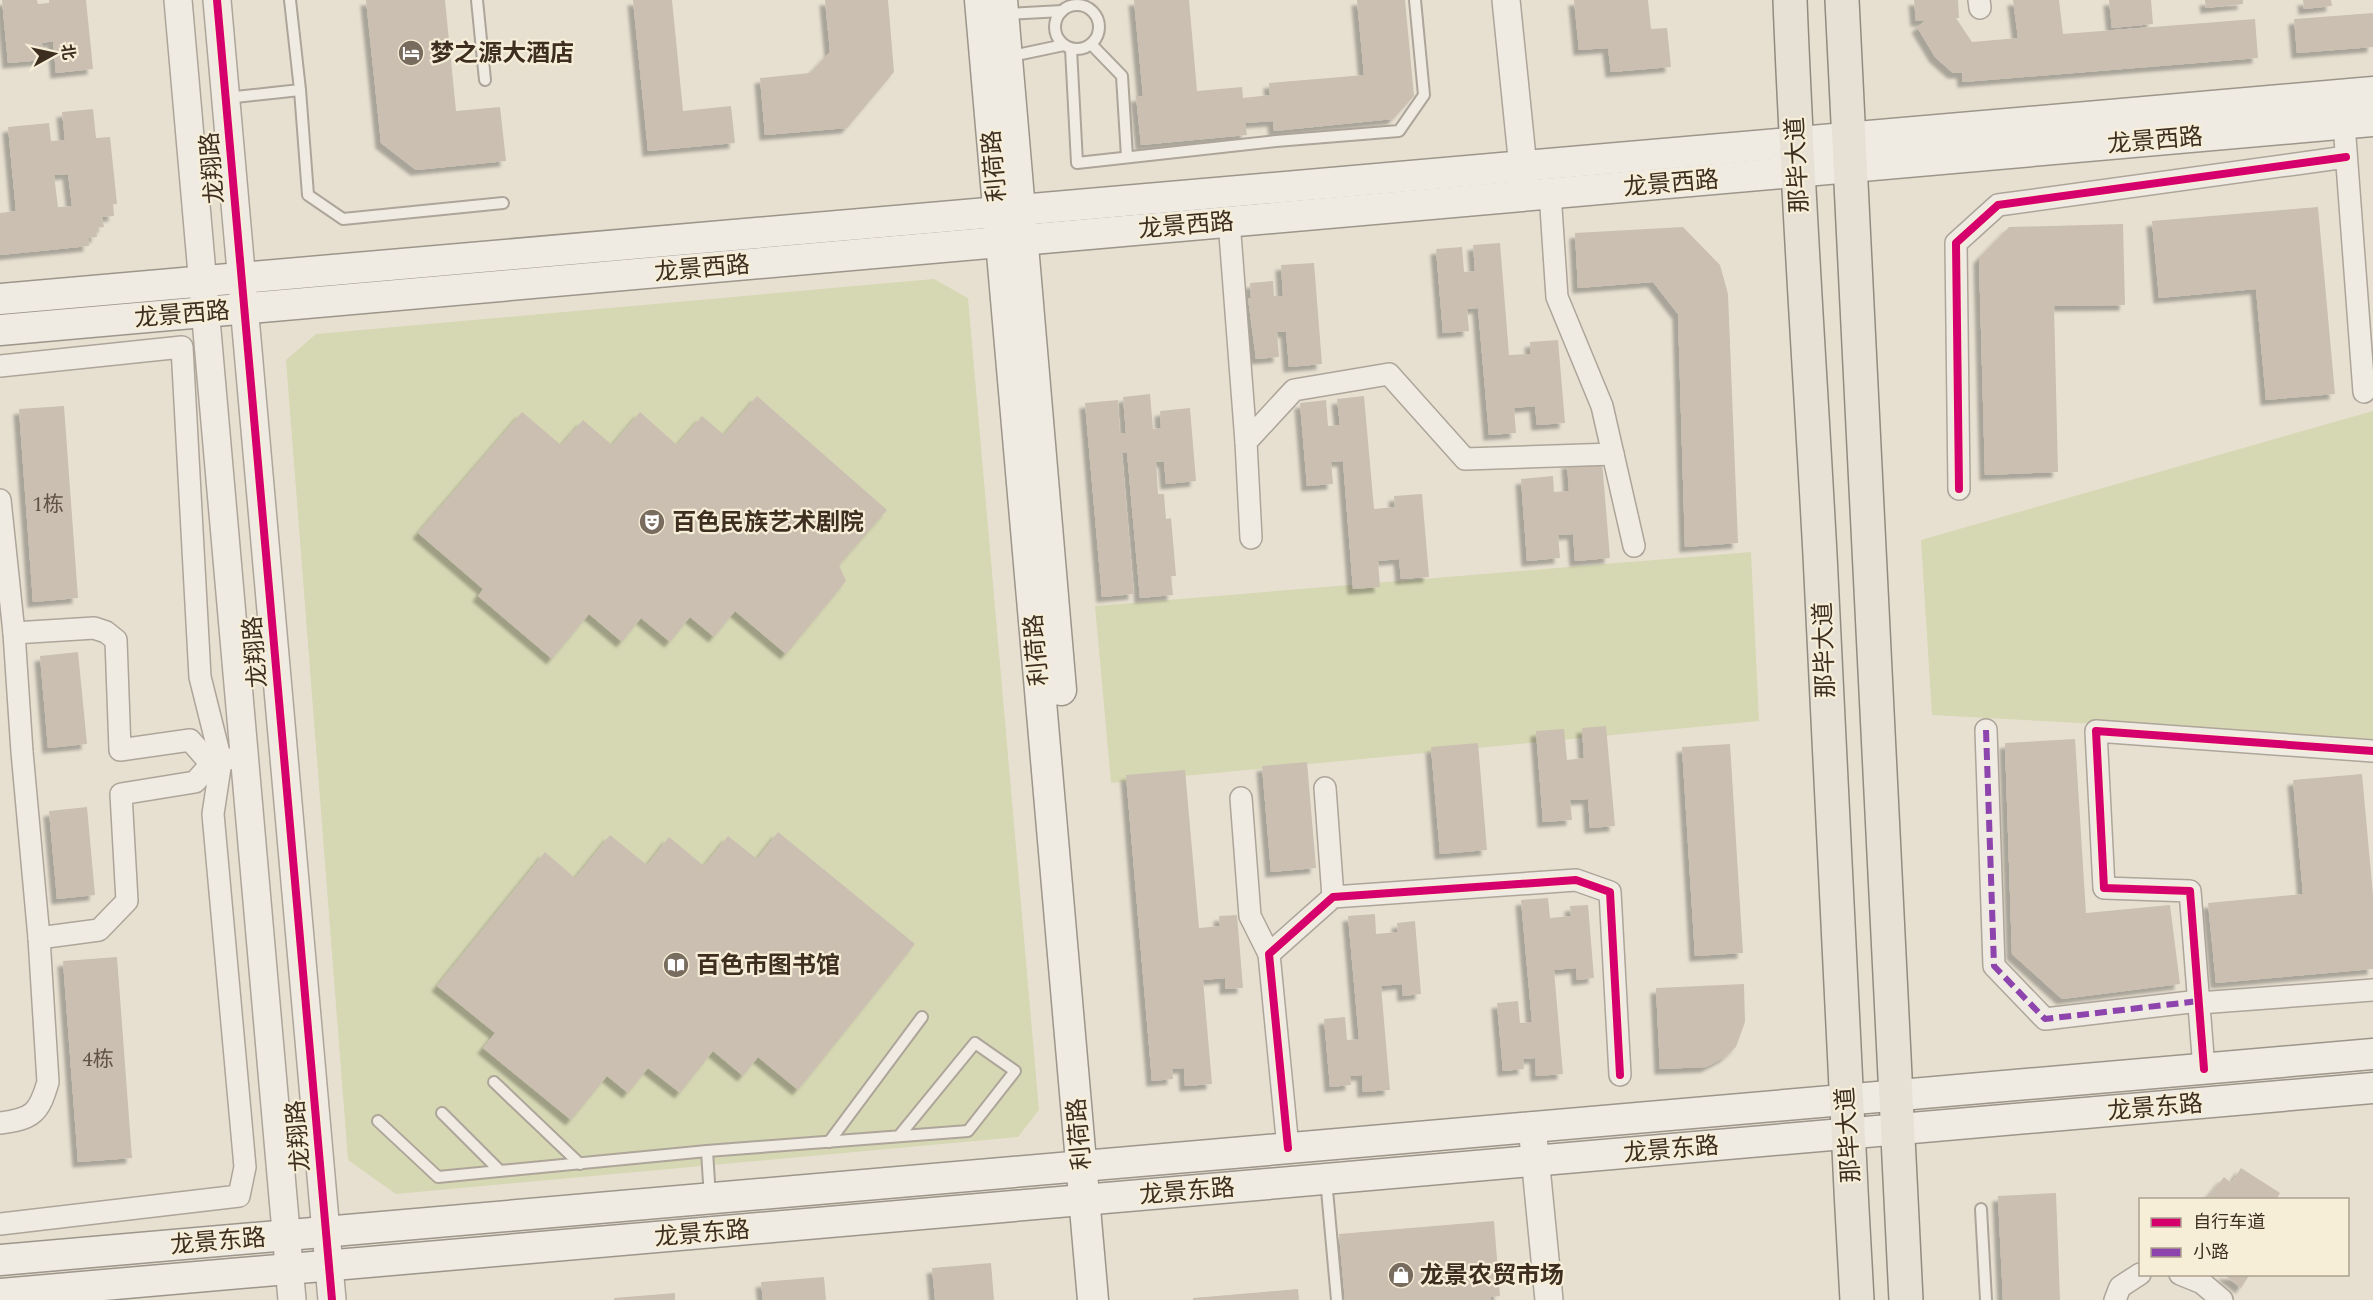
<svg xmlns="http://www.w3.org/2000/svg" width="2373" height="1300" viewBox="0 0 2373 1300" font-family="Spectral,'Noto Sans SC',serif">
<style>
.green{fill:#d6d7b3}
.building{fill:#cbbfb2;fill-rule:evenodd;filter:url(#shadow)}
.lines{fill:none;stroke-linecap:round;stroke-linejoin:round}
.service-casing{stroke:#ada599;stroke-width:14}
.minor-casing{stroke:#ada599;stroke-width:24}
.tertiary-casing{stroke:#ada599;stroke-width:30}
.secondary-casing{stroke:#9c958a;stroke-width:33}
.primary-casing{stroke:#928b80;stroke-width:36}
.service{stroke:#efebe3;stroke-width:10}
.minor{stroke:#efebe3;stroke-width:21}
.tertiary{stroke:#efebe3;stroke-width:27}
.secondary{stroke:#efebe3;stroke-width:30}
.primary{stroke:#e6e1d4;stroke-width:33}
.quiet{stroke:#8e44ad;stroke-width:6;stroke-dasharray:12 6;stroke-linecap:butt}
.cycleway-casing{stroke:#f7eed8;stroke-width:11}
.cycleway{stroke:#d6006c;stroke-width:8}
.labels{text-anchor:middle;stroke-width:4.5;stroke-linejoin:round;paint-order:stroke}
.number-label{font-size:21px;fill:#605244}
.poi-label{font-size:24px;font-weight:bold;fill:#3d2e20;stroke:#f7eed8;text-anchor:start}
.street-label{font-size:24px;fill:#3d2e20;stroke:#f7eed8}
</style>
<defs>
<filter id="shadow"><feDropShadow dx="-5.5" dy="5.5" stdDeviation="1.5" flood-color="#0004"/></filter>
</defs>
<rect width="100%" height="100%" fill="#e7e0d1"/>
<g class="green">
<path d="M934,279l34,19 71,812 -21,27 -622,57 -48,-34 -62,-800 30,-26z"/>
<path d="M2373,411v328l-441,-24 -11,-175z"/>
<path d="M1751,552l8,169 -648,62 -16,-177z"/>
</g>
<g class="building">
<path d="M2,0h35l1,4 11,-1v-3h37l7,69 -37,4 -3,-32 -11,2 1,17 -35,3z"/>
<path d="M366,0h79l11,111 44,-4 6,54 -90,9 -35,-27z"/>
<path d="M633,0h39l11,111 48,-5 4,37 -87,8z"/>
<path d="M825,0h63l6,72 -47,56 -82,7 -5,-57 50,-5 20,-21z"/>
<path d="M1134,0h55l8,91 45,-4 1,11 27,-3 -1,-12 95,-8 -7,-75h48l9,96 -21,23 -119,12 -1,-10 -28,2 2,12 -106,10 -5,-49h7z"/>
<path d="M1574,0h74l3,29 16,-1 4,39 -60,5 -3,-24 -29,2z"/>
<path d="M1914,0h44l1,18h-3l16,24 46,-4 -5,-38h46l4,34 192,-15 3,39 -295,24 -1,-9h-9l-18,-16 -18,-30 8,-6h-9z"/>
<path d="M2109,0h42l2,24 -41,4z"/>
<path d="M2205,0h38v4l-37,4z"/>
<path d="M2303,0h28l1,6 -28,3z"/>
<path d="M2373,13v34l-76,6 -3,-34z"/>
<path d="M93,109l3,29 14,-1 7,67h-4l1,12 -12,1 2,10 -8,1 1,9 -9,1 1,8 -89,9v-42l16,-2 -8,-84 41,-4 2,18 14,-1 -3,-28zM68,174l4,32 -14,1 -4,-32z"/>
<path d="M2318,207l17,187 -69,6 -10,-111 -97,9 -7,-77z"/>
<path d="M2123,224l2,81 -71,1 4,166 -73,3 -6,-217 30,-31z"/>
<path d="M1683,227l37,38 8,29 10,249 -53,4 -7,-233 -25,-32 -75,6 -3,-55z"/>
<path d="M1500,243l9,112 22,-1 -1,-12 28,-2 7,83 -28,2 -2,-19 -21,2 2,25 -27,2 -11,-127 -11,1 2,22 -26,2 -7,-84 26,-2 2,25 11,-1 -2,-26z"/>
<path d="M1314,263l8,101 -33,3 -3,-35h-9l2,25 -23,2 -8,-61h3l-1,-15 23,-2 1,15h9l-2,-31z"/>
<path d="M1150,394l3,35 8,-1 -1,-17 30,-3 6,73 -30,3 -2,-22h-8l2,32h6l2,25 5,-1 5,58h-5l2,19 -33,3 -13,-146 -5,1 12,141 -32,3 -17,-194 33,-3 2,34 6,-1 -3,-36z"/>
<path d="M757,396l130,114 -48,55 7,16 -60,73 -51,-43 -21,26 -24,-20 -20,25 -29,-24 -19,24 -33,-28 -37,45 -74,-63 5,-7 -65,-56 104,-121 39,33 22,-25 29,25 28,-33 37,33 25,-29 22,19z"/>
<path d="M1364,396l10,113 21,-2 -1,-11 28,-2 7,83 -28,2 -2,-20 -21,2 2,26 -27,2 -10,-128 -12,1 2,22 -26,2 -7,-83 26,-3 2,26 12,-1 -3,-26z"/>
<path d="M64,406l14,192 -45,4 -14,-193z"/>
<path d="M1602,461l8,97 -35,3 -2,-27 -15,1 2,23 -33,3 -6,-82 32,-3 1,16 15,-1 -2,-28z"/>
<path d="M78,652l9,92 -39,4 -8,-92z"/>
<path d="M1606,726l9,100 -25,2 -2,-29 -18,1 2,20 -29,2 -7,-91 28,-2 3,31 17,-2 -2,-30z"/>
<path d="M2075,739l11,174 84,-8 10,79 -118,15 -50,-45 -7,-211z"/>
<path d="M1478,743l9,107 -47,4 -9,-107z"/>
<path d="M1730,744l13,209 -48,3 -13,-209z"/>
<path d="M1307,762l9,106 -45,4 -9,-106z"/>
<path d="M1185,770l14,158 21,-2 -1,-10 18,-1 6,73 -18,1v-11l-22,2 9,104 -27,2 -1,-18 -12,1 1,10 -21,2 -26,-306z"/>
<path d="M2362,774l11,121v74l-157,14 -8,-80 95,-9 -10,-114z"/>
<path d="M87,807l8,88 -38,4 -8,-88z"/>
<path d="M778,832l137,112 -117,146 -40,-33 -15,19 -30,-25 -33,42 -32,-25 -20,25 -21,-17 -36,44 -88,-72 12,-15 -58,-47 108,-134 30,26 35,-43 37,30 22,-28 35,29 24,-30 29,23z"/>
<path d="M1548,898l2,20 21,-2 -1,-10 18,-1 6,73 -17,2 -1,-12 -22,2 9,104 -27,2 -1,-18 -12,1 1,10 -21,2 -6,-68 21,-2 2,22 12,-1 -11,-122z"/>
<path d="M1375,914l1,20 22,-2 -1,-9 18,-2 6,73 -18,2 -1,-12 -21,2 9,104 -27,2 -1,-17 -12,1 1,9 -21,2 -6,-68 21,-2 2,23 12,-1 -11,-123z"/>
<path d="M117,957l15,201 -54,4 -15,-201z"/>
<path d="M1744,984l1,38 -9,25 -11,10 -19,10 -46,2 -4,-81z"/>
<path d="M2241,1168l39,25 -4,7h-71l19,-23 7,6z"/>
<path d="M2056,1193l4,107h-57l-5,-104z"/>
<path d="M1494,1221l6,75 -10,1 1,3h-146l-6,-66z"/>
<path d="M991,1263l3,37h-59l-3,-32z"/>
<path d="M2223,1274h27l-9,14z"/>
<path d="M824,1277l2,23h-63l-2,-18z"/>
<path d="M1298,1289l1,11h-106v-2z"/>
<path d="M675,1293v7h-61v-2z"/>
</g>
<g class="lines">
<g class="service-casing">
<g id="service">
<path d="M477,0l8,80"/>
<circle cx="1077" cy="27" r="22"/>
<path d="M1005,14l57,-3"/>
<path d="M1091,44l31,32 5,81"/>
<path d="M1071,49l6,114 199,-22 123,-10 25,-36 -9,-95"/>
<path d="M1007,57l57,-12"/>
<path d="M300,90l8,105 35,24 160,-16"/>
<path d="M226,98l74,-8 -10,-90"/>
<path d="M494,1082l86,82"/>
<path d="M442,1113l58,58"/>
<path d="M378,1121l60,56 269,-26"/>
<path d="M829,1142l93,-125"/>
<path d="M1326,1179l11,121"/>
<path d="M710,1198l-3,-47c87,-7 174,-13 261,-20l47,-60 -40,-28 -76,93"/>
<path d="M1981,1209l5,91"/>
</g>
</g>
<g class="minor-casing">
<g id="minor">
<path d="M1979,0l1,8"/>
<path d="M2344,124l20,268"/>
<path d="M1550,193l7,104 45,109 32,140"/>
<path d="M1229,221l17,221"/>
<path d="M0,366l182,-19 18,330 21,84 -8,53 32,353 -6,29 -239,28"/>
<path d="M1959,489l-3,-246 42,-38 348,-48"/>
<path d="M0,500l14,133 80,-5 12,4 10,8 4,110 70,-10 21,24"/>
<path d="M1251,538l-5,-96 48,-52 95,-16 76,85 148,-5"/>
<path d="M14,633l8,119 17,186"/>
<path d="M1986,730l8,236 51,53 154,-18"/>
<path d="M1325,788l8,109"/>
<path d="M1241,798l9,118 19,38"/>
<path d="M2199,1003l174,-13"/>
<path d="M2204,1069l-14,-178 -86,-3 -8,-157 277,20"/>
<path d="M0,1123c33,-4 39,-10 48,-41l-9,-144 60,-8 28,-29 -6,-107 74,-12 16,-18 18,-5"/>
<path d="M1288,1148l-19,-194 64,-57 243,-17 34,12 10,183"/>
<path d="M2180,1274l22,9 20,17"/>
<path d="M2115,1300l5,-13 20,-13"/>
</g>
</g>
<g class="tertiary-casing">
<g id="tertiary">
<path d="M178,0l114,1300"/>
<path d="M217,0l115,1300"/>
<path d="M1506,0l19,187"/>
<path d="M1532,1126l17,174"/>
</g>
</g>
<g class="secondary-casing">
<g id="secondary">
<path d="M980,0l113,1300"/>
<path d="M1002,0l59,690"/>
<path d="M0,299l2373,-207"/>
<path d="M0,330l2373,-209"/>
<path d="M0,1260l2373,-206"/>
<path d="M0,1294l2373,-206"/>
</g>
</g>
<g class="primary-casing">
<g id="primary">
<path d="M1790,0c7,185 20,370 30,555 12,249 23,497 37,745"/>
<path d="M1842,0l64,1300"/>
</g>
</g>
<use href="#service" class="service"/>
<use href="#minor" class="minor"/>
<use href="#tertiary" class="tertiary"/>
<use href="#secondary" class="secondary"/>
<use href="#primary" class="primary"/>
<path class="quiet" d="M1986,730l8,236 51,53 154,-18"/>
<g class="cycleway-casing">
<g id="cycleway">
<path d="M217,0l115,1300"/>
<path d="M1959,489l-3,-246 42,-38 348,-48"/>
<path d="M2204,1069l-14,-178 -86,-3 -8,-157 277,20"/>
<path d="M1288,1148l-19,-194 64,-57 243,-17 34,12 10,183"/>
</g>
</g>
<use href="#cycleway" class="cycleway"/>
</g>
<defs>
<g id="hotel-disc" transform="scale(1.35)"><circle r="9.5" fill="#786c5e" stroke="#f7eed8"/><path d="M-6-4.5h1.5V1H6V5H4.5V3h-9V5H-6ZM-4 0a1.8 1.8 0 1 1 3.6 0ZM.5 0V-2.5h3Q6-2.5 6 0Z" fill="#fff"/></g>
<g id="theatre-disc" transform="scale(1.35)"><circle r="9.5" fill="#786c5e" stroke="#f7eed8"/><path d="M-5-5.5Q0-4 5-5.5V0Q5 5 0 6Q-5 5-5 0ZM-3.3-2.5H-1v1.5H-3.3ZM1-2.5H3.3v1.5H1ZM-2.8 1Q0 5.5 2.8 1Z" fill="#fff"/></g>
<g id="library-disc" transform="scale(1.35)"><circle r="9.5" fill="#786c5e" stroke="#f7eed8"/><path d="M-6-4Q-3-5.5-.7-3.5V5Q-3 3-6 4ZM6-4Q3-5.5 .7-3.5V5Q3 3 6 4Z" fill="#fff"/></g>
<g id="shop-disc" transform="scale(1.35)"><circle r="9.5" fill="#786c5e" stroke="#f7eed8"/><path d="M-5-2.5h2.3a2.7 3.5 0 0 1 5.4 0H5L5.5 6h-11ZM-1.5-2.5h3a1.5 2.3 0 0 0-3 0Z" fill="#fff"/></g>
</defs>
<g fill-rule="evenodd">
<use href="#hotel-disc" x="411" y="53"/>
<use href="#theatre-disc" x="652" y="522"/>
<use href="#library-disc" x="676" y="965"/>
<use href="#shop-disc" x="1401" y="1275"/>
</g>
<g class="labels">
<g class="number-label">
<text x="48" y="511">1栋</text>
<text x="98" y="1066">4栋</text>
</g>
<g class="poi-label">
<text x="430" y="61">梦之源大酒店</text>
<text x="672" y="530">百色民族艺术剧院</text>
<text x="696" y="973">百色市图书馆</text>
<text x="1420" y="1283">龙景农贸市场</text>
</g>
<g class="street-label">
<text transform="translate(2155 140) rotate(-5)" y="8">龙景西路</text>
<text transform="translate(1797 165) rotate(-93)" y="8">那毕大道</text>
<text transform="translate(994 166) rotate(-95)" y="8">利荷路</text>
<text transform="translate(212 168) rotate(-95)" y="8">龙翔路</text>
<text transform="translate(1671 183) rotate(-5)" y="8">龙景西路</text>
<text transform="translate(1186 225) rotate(-5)" y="8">龙景西路</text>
<text transform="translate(702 268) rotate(-5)" y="8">龙景西路</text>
<text transform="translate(182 314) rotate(-5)" y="8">龙景西路</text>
<text transform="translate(1036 650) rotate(-95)" y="8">利荷路</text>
<text transform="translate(1824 650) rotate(-92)" y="8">那毕大道</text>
<text transform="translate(255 652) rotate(-95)" y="8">龙翔路</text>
<text transform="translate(2155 1107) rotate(-5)" y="8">龙景东路</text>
<text transform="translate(1079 1134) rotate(-95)" y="8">利荷路</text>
<text transform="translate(1848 1135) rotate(-94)" y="8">那毕大道</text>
<text transform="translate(298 1136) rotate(-95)" y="8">龙翔路</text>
<text transform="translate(1671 1149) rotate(-5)" y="8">龙景东路</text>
<text transform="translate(1187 1191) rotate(-5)" y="8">龙景东路</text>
<text transform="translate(702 1233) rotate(-5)" y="8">龙景东路</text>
<text transform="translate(218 1241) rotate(-5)" y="8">龙景东路</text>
</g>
</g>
<rect x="2139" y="1198" width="210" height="78" fill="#f7eed8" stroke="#ada18e" stroke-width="1.5"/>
<rect x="2151" y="1218" width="30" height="9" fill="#d6006c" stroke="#ada18e" stroke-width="1.5"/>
<text x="2193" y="1228" font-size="18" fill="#3d2e20">自行车道</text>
<rect x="2151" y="1248" width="30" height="9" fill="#8e44ad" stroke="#ada18e" stroke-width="1.5"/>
<text x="2193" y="1258" font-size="18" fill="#3d2e20">小路</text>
<g transform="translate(54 54) rotate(82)" stroke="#f7eed8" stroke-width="4.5" paint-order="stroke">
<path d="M0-4.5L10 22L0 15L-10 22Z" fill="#3d2e20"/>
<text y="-9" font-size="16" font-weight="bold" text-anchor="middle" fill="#3d2e20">北</text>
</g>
</svg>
